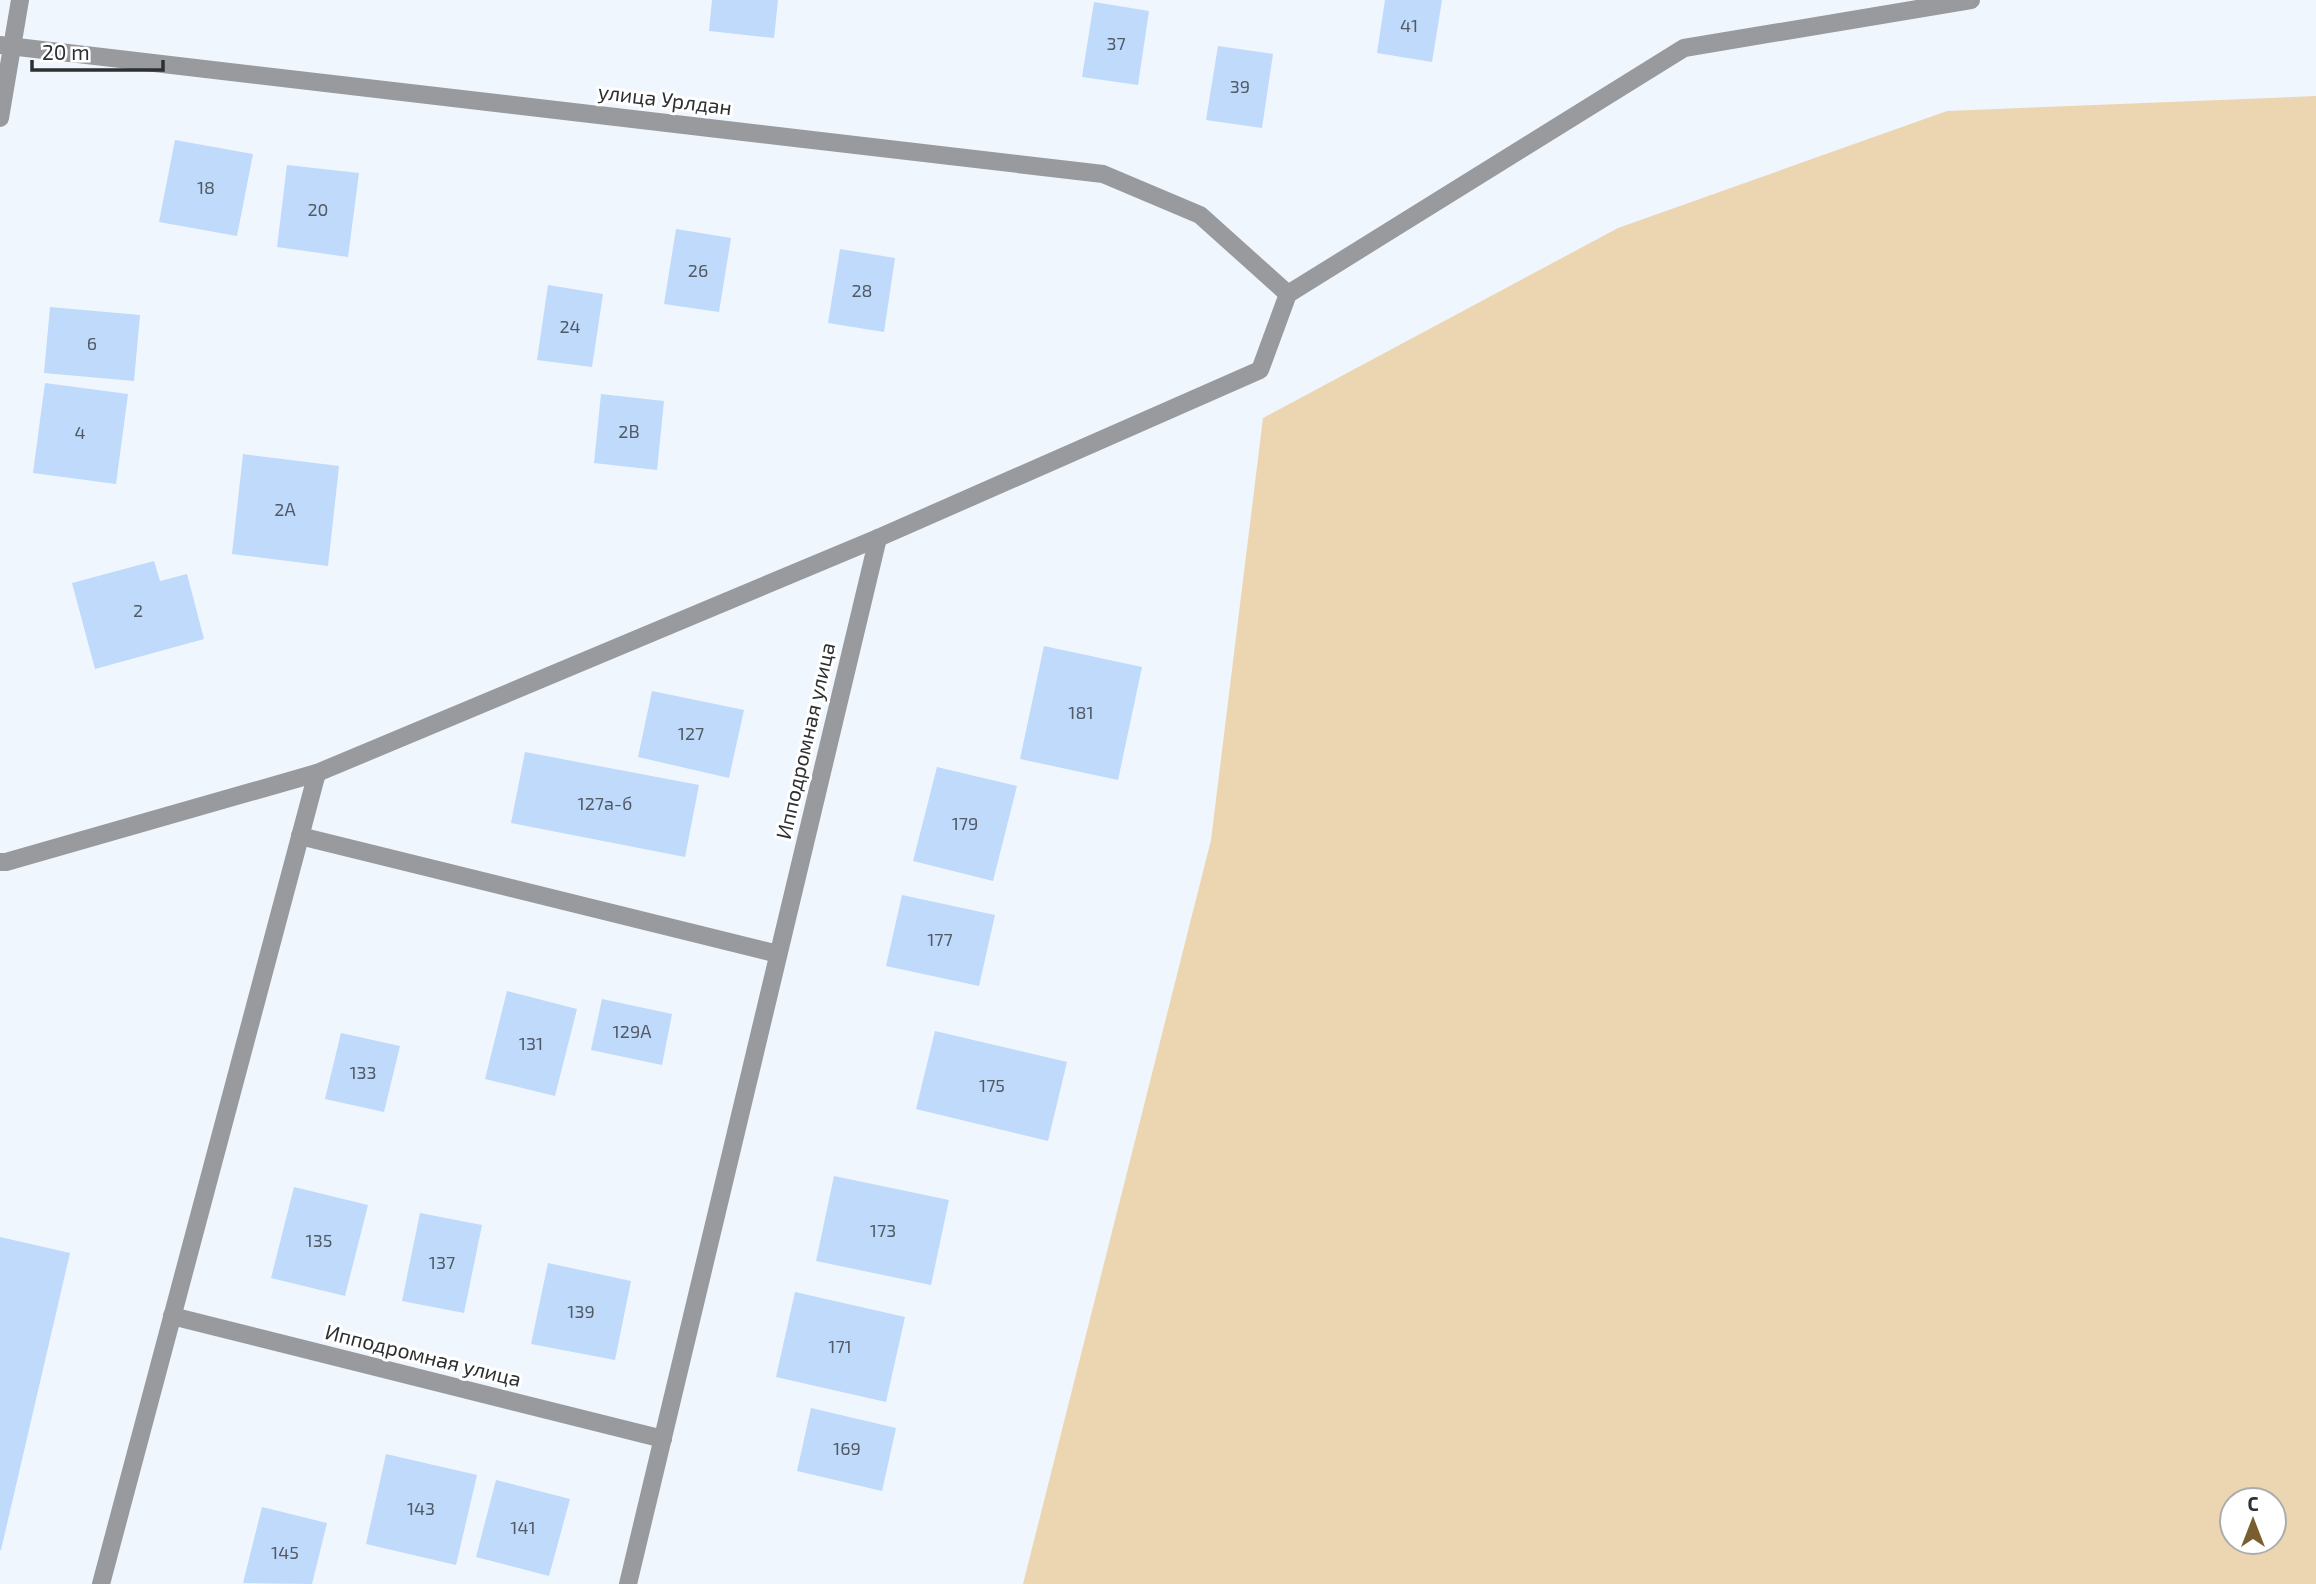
<svg xmlns="http://www.w3.org/2000/svg" width="2316" height="1584" viewBox="0 0 2316 1584" font-family="'Exo 2',sans-serif">
<style>
.green{fill:#ecd6b1;fill-rule:evenodd}
.building{fill:#bfdafb}
.lines{fill:none;stroke-linecap:round;stroke-linejoin:round}
.street{stroke:#989a9d;stroke-width:18}
.labels{text-anchor:middle;stroke-width:6;stroke-linejoin:round;paint-order:stroke}
.number-label{font-size:18px;fill:#525a64}
.street-label{font-size:21px;fill:#2d2f31;stroke:#fff}
</style>
<rect width="100%" height="100%" fill="#f0f6fd"/>
<path class="green" d="M2316,96v1488h-1293l188,-744 52,-422 355,-190 329,-117zM2232,1500h42v42h-42z"/>
<g class="building">
<path d="M712,0h66l-4,38 -65,-7z"/>
<path d="M1385,0h57l-10,62 -55,-9z"/>
<path d="M1094,2l55,9 -11,74 -56,-8z"/>
<path d="M1218,46l55,8 -11,74 -56,-8z"/>
<path d="M175,140l78,14 -16,82 -78,-14z"/>
<path d="M287,165l72,8 -11,84 -71,-10z"/>
<path d="M676,229l55,9 -12,74 -55,-8z"/>
<path d="M840,249l55,9 -11,74 -56,-9z"/>
<path d="M548,285l55,9 -11,73 -55,-7z"/>
<path d="M50,307l90,8 -6,66 -90,-8z"/>
<path d="M45,383l83,11 -12,90 -83,-11z"/>
<path d="M601,394l63,7 -7,69 -63,-7z"/>
<path d="M243,454l96,12 -11,100 -96,-12z"/>
<path d="M154,561l6,20 27,-7 17,65 -109,30 -23,-86z"/>
<path d="M1044,646l98,21 -24,113 -98,-21z"/>
<path d="M652,691l92,19 -15,68 -91,-21z"/>
<path d="M525,752l174,33 -14,72 -174,-34z"/>
<path d="M937,767l80,19 -24,95 -80,-20z"/>
<path d="M902,895l93,20 -16,71 -93,-20z"/>
<path d="M507,991l70,18 -22,87 -70,-17z"/>
<path d="M602,999l70,15 -10,51 -71,-15z"/>
<path d="M935,1031l132,31 -19,79 -132,-32z"/>
<path d="M341,1033l59,13 -16,66 -59,-13z"/>
<path d="M834,1176l115,24 -18,85 -115,-24z"/>
<path d="M294,1187l74,18 -23,91 -74,-18z"/>
<path d="M420,1213l62,12 -18,88 -62,-12z"/>
<path d="M0,1237l70,16 -69,297h-1z"/>
<path d="M548,1263l83,18 -16,79 -84,-16z"/>
<path d="M795,1292l110,25 -19,85 -110,-25z"/>
<path d="M811,1408l85,20 -14,63 -85,-20z"/>
<path d="M386,1454l91,21 -21,90 -90,-21z"/>
<path d="M496,1480l74,19 -21,77 -73,-19z"/>
<path d="M262,1507l65,16 -15,61 -69,-1z"/>
</g>
<g class="lines">
<g class="street">
<path d="M0,45l1103,129 97,41 88,79"/>
<path d="M0,118l20,-118"/>
<path d="M300,836l478,118"/>
<path d="M0,862h6l311,-89 561,-235 382,-168 28,-76 396,-246 287,-48"/>
<path d="M172,1316l491,123"/>
<path d="M101,1584l216,-811"/>
<path d="M628,1584l250,-1046"/>
</g>
</g>
<g class="labels">
<g class="number-label">
<text x="1409" y="32">41</text>
<text x="1116" y="50">37</text>
<text x="1240" y="93">39</text>
<text x="206" y="194">18</text>
<text x="318" y="216">20</text>
<text x="698" y="277">26</text>
<text x="862" y="297">28</text>
<text x="570" y="333">24</text>
<text x="92" y="350">6</text>
<text x="629" y="438">2В</text>
<text x="80" y="439">4</text>
<text x="285" y="516">2А</text>
<text x="138" y="617">2</text>
<text x="1081" y="719">181</text>
<text x="691" y="740">127</text>
<text x="605" y="810">127а-б</text>
<text x="965" y="830">179</text>
<text x="940" y="946">177</text>
<text x="632" y="1038">129А</text>
<text x="531" y="1050">131</text>
<text x="363" y="1079">133</text>
<text x="992" y="1092">175</text>
<text x="883" y="1237">173</text>
<text x="319" y="1247">135</text>
<text x="442" y="1269">137</text>
<text x="581" y="1318">139</text>
<text x="840" y="1353">171</text>
<text x="847" y="1455">169</text>
<text x="421" y="1515">143</text>
<text x="523" y="1534">141</text>
<text x="285" y="1559">145</text>
</g>
<g class="street-label">
<text transform="translate(665 100) rotate(7)" y="7">улица Урлдан</text>
<text transform="translate(806 741) rotate(-77)" y="7">Ипподромная улица</text>
<text transform="translate(423 1356) rotate(14)" y="7">Ипподромная улица</text>
</g>
</g>
<g transform="translate(2253 1521)"><circle r="33" fill="#ffffff" stroke="#abacad" stroke-width="2"/>
<path d="M0-5L12 26L0 18L-12 26Z" fill="#795f30"/>
<text y="-10" font-size="19" font-weight="bold" text-anchor="middle" fill="#2d2f31">С</text>
</g>
<path d="M32 60v10h131v-10" fill="none" stroke="#2d2f31" stroke-width="3.5"/>
<text x="42" y="60" font-size="21" fill="#2d2f31" stroke="#ffffff" stroke-width="5" paint-order="stroke">20 m</text>
</svg>
